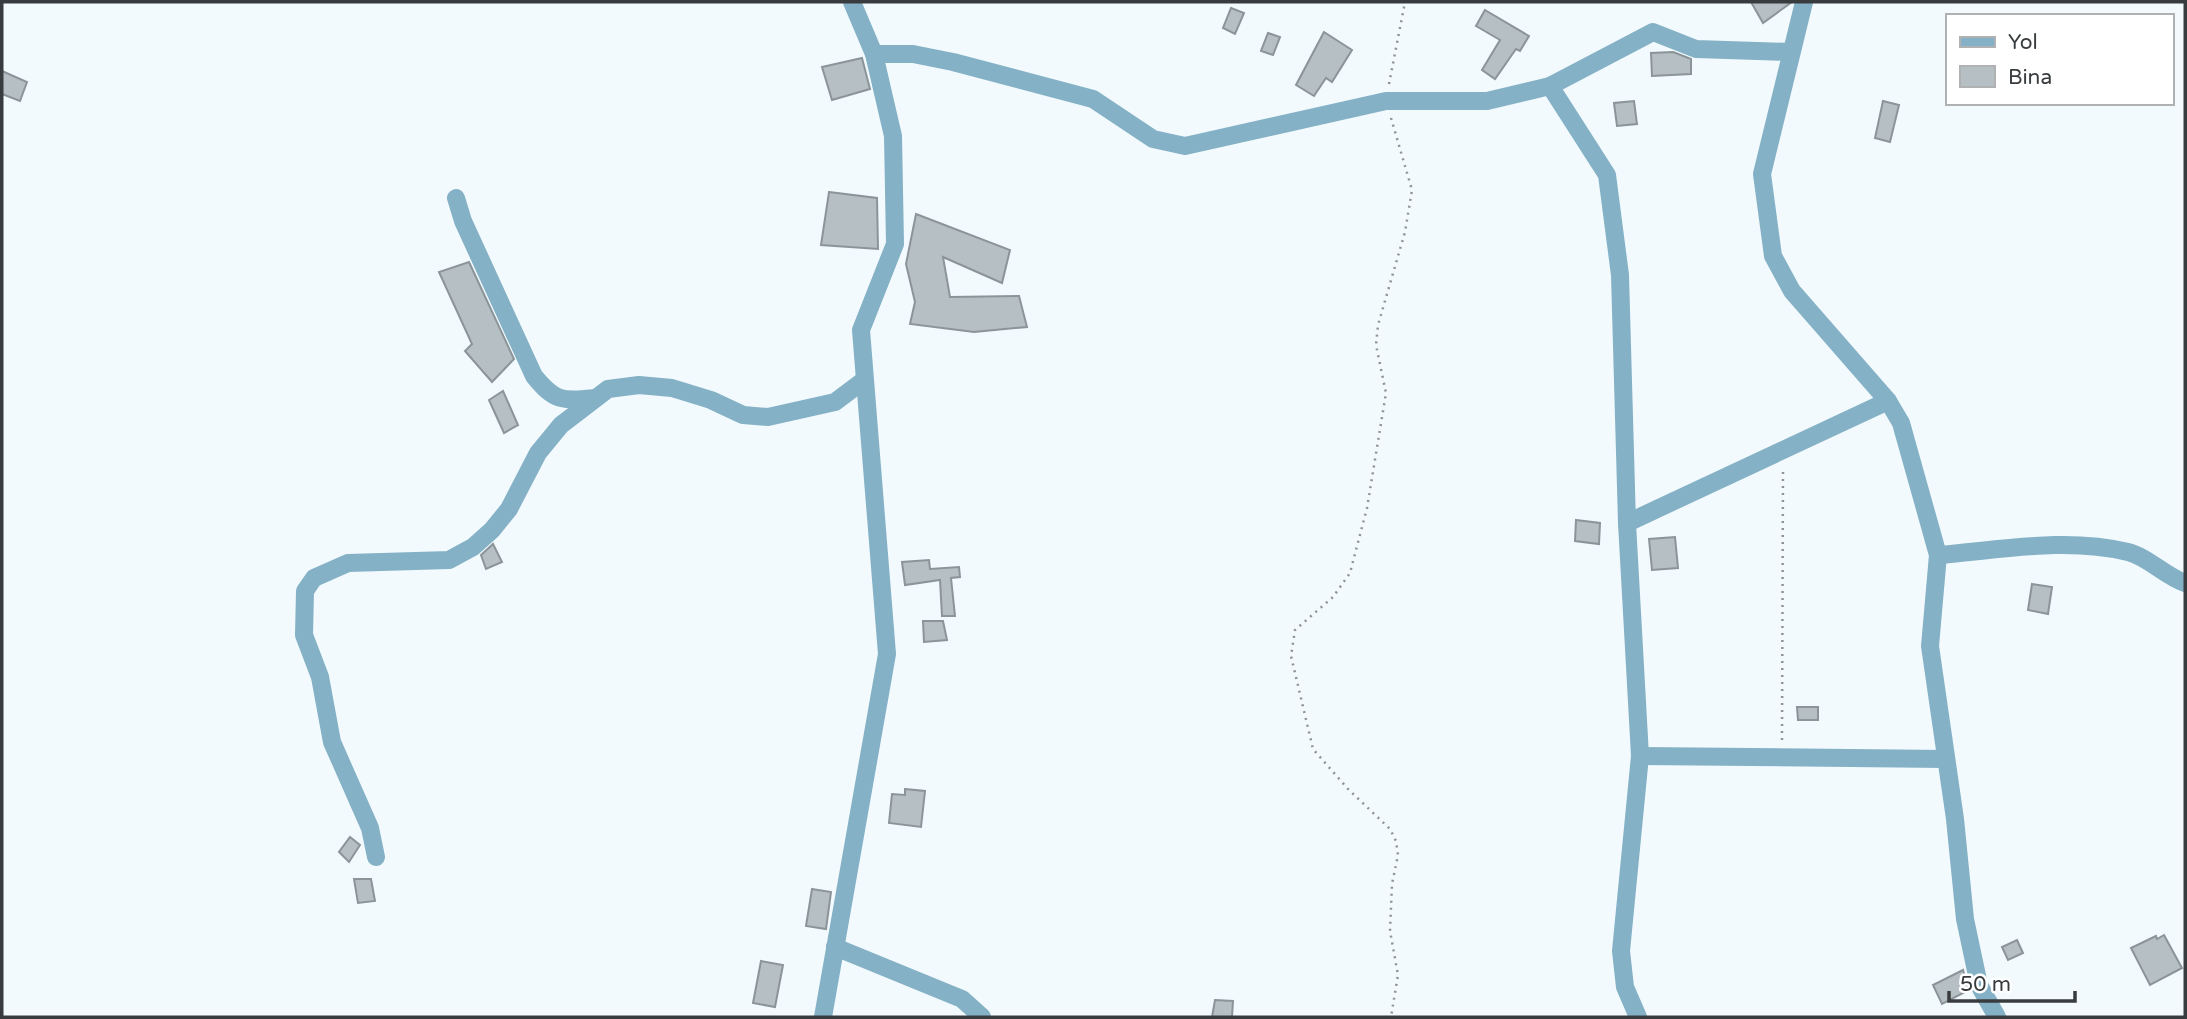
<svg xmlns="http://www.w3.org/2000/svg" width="2187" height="1019" viewBox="0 0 2187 1019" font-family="'Varela Round',sans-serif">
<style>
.building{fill:#b5bfc4;stroke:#8b9599;stroke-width:2}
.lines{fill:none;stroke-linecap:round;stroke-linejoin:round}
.path{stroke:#8e9396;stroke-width:2.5;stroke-dasharray:2 5;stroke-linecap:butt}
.minor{stroke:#84b1c5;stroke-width:18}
.tertiary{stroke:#84b1c5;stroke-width:18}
</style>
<rect width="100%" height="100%" fill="#f2fafe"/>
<g class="building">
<path d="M1751,2h41l-29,21z"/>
<path d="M1231,8l13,5 -9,21 -12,-6z"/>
<path d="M1485,10l44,26 -9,15 -4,-2 -21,30 -13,-9 18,-30 -24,-14z"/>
<path d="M1324,32l28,18 -20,32 -6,-4 -12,18 -18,-11z"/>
<path d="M1268,33l12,4 -7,18 -12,-4z"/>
<path d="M1673,52l18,7v15l-39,2 -1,-23z"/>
<path d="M862,58l8,31 -38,11 -10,-33z"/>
<path d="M2,71l25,11 -7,19 -18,-7z"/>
<path d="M1634,101l3,23 -20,2 -3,-23z"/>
<path d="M1883,101l16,4 -9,37 -15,-4z"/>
<path d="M829,192l48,6 1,51 -57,-4z"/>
<path d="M916,214l94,36 -8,33 -59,-26 7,40 69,-1 8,31 -53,5 -64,-8 5,-22 -9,-38z"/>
<path d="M469,262l45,97 -22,23 -27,-31 7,-7 -33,-72z"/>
<path d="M503,391l15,34 -14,8 -15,-33z"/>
<path d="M1576,520l24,3 -1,21 -24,-3z"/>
<path d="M1675,537l3,31 -26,2 -3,-31z"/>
<path d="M493,544l9,18 -16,7 -5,-14z"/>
<path d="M929,560l1,9 29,-2 1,10 -9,1 4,38h-13l-2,-36 -35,5 -3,-23z"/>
<path d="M2032,584l20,3 -4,27 -20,-4z"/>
<path d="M923,621h20l4,19 -23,2z"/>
<path d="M1797,707h21v13h-20z"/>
<path d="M905,789l20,2 -4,36 -32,-4 3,-29 13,1z"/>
<path d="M350,837l10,8 -11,17 -10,-10z"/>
<path d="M354,879h17l4,22 -17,2z"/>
<path d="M812,889l19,3 -5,37 -20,-3z"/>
<path d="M2164,935l18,33 -32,17 -19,-37 25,-12 1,3z"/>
<path d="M2017,940l6,13 -15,7 -6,-13z"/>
<path d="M761,961l22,4 -8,42 -22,-4z"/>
<path d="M1963,970l6,20 -27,14 -9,-19z"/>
<path d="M1215,1000l18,1 -1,16h-20z"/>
</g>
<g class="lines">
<g class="path">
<path d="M1389,84l16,-82"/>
<path d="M1391,118l21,72 -7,42 -27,93 -2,20 10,48 -19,115 -17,65 -17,24 -38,33 -4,26 22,93 35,40 42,40 6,12 2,14 -6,29 -2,47 8,44 -7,42"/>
<path d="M1782,740l1,-270"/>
</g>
<g class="minor">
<path d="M1804,2l-42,172 11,82 19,35 96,110 13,22 37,132 -8,91 25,173 10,100 14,66 18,32"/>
<path d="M874,54h39l40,8 140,37 60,40 32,7 201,-45h101l63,-15 103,-54 43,17 94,3"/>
<path d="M1550,86l57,89 13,100 7,248 13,233 -19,195 4,36 13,30"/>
<path d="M456,198l7,23 71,155c21,26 28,25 61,22"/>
<path d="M1627,523l261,-122"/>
<path d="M1938,555c63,-5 128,-18 190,-3 20,5 37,24 57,31"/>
<path d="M1640,756l306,3"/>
<path d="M376,857l-6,-29 -38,-86 -12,-65 -16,-42 1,-44 9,-13 34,-15 101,-3 24,-13 19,-17 17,-21 29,-56 23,-28 47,-36 31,-4 33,3 39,12 32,15 25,2 67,-15 28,-21"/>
<path d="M835,947l127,52 20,18"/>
</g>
<path class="tertiary" d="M823,1017l64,-363 -26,-324 34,-86 -2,-108 -19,-82 -22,-52"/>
</g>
<rect width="2187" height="1019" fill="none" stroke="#383c3e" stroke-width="7"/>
<rect x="1946" y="14" width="228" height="91" fill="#ffffff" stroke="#afb1b2" stroke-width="2"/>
<rect x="1960" y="37" width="35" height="10" fill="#84b1c5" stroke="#afb1b2" stroke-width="2"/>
<text x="2008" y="49" font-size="21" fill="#383c3e">Yol</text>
<rect x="1960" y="66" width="35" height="21" fill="#b5bfc4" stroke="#afb1b2" stroke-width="2"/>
<text x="2008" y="84" font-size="21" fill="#383c3e">Bina</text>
<path d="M1949 991v10h126v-10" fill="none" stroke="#383c3e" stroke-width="3.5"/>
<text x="1960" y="991" font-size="21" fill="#383c3e" stroke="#ffffff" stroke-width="5" paint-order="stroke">50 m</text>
</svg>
